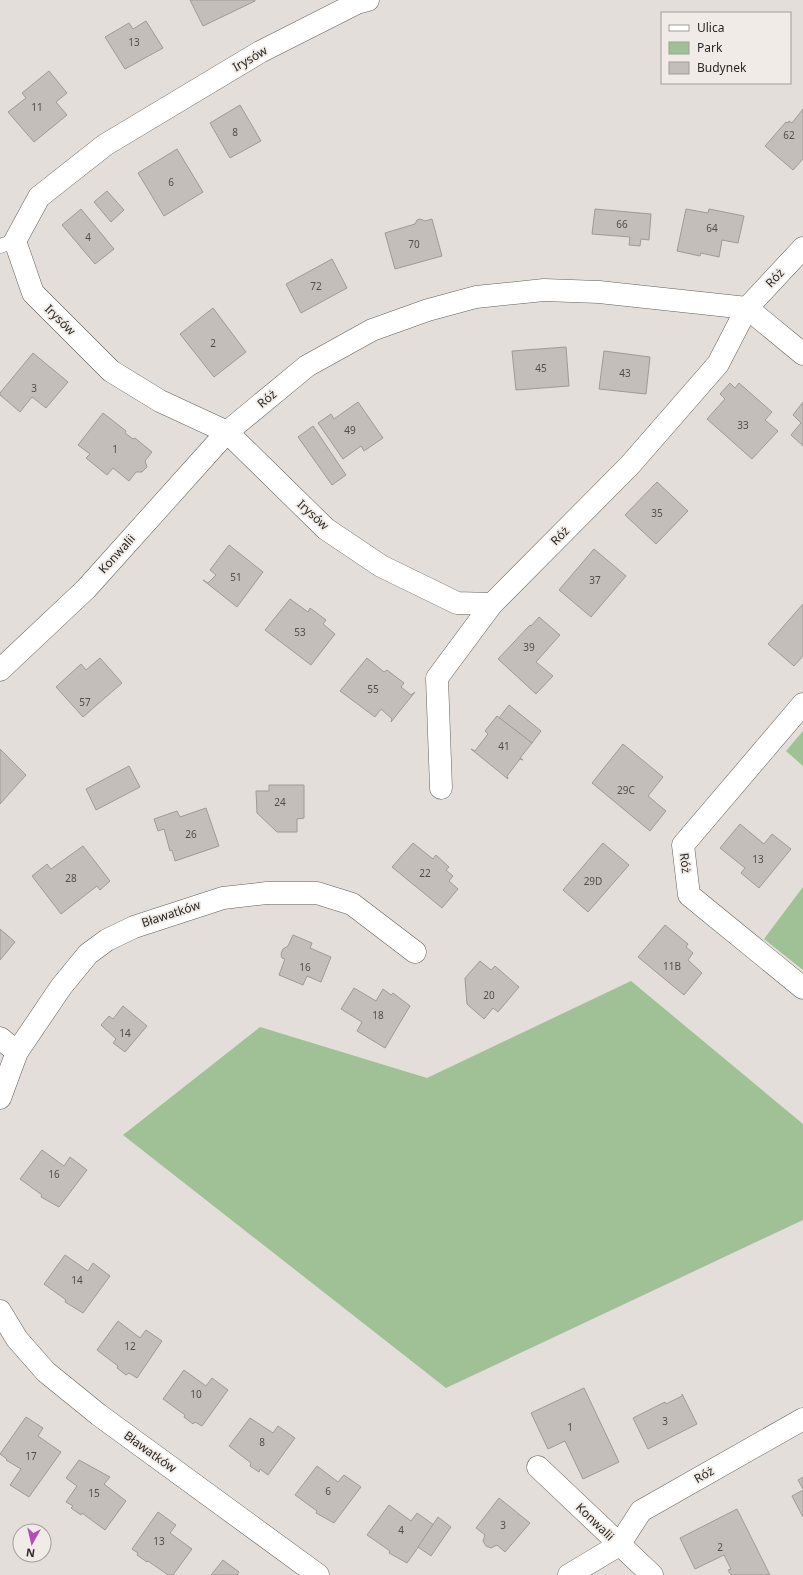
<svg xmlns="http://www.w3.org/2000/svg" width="803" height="1575" viewBox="0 0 803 1575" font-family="'Noto Sans',sans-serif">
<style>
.green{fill:#a0c096}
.building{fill:#c3beb9;stroke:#9e9a95}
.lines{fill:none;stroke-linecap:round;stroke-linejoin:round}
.lane-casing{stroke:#64605b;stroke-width:15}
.street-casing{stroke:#64605b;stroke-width:23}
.lane{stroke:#fff;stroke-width:14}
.street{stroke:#fff;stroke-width:22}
.labels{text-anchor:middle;stroke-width:3.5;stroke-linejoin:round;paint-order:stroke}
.number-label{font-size:10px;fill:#504e4b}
.street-label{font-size:12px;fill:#2a2826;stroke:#f0ebe6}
</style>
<rect width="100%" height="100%" fill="#e3ded9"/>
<g class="green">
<path d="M803,731v35l-17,-15z"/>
<path d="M803,887v83l-39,-31z"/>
<path d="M631,981l172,143v96l-357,168 -323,-253 137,-108 167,51z"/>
</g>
<g class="building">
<path d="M190,0h65v1l-52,25z"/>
<path d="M146,21l17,27 -38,21 -20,-32 24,-14 4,6z"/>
<path d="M49,71l18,22 -11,9 11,13 -33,27 -26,-30 18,-14 -4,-5z"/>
<path d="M240,105l21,36 -31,17 -20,-35z"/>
<path d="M803,109v50l-10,11 -28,-24 21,-24 2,1 1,-2 3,2z"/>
<path d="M177,149l26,43 -39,24 -26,-43z"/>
<path d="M107,191l17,19 -13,12 -17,-20z"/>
<path d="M81,209l33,40 -19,15 -33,-39z"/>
<path d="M595,209l56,5 -2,26 -8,-1 -1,7 -11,-1 1,-8 -38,-3z"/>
<path d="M686,209l22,4 1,-4 35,7 -6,27 -16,-3 -3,17 -18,-4 -1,3 -23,-5z"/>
<path d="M420,219l5,2 7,-2 10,37 -47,13 -10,-36 30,-9 2,-4z"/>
<path d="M332,259l15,29 -46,25 -15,-29z"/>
<path d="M213,308l33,44 -32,25 -34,-43z"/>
<path d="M566,347l3,39 -53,4 -4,-39z"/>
<path d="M604,351l46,6 -4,37 -47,-5z"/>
<path d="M33,353l35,29 -22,26 -14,-11 -12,15 -20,-17v-2z"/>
<path d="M730,383l5,5 4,-5 33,29 -7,8 13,11 -26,28 -45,-40 18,-20 -5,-5z"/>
<path d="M358,402l25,36 -19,13 -3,-5 -18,13 -25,-36 13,-9 3,5z"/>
<path d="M803,402v44l-12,-11 10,-12 -8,-8z"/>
<path d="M103,413l23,18 -1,2 8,6 2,-1 17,14 -7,9 2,6 -5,5h-6l-7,9 -16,-13 -6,7 -21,-17 4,-4 -12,-9z"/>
<path d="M313,426l33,49 -14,10 -34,-48z"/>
<path d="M657,482l31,29 -32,33 -31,-29z"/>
<path d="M229,545l34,27 -26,35 -34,-27 5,3 8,-8 -6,-5z"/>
<path d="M594,549l32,27 -35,41 -32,-27z"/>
<path d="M290,599l18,13 2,-4 16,12 -3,4 12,10 -24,31 -46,-35z"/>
<path d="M803,604v52l-9,10 -26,-22z"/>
<path d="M539,617l21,18 -24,27 17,14 -17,18 -38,-35 32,-34 1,1z"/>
<path d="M100,658l22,25 -39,34 -27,-30 25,-23 5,6z"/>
<path d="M367,658l17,14 3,-2 17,13 -3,4 10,8 4,-3 -24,30 1,-3 -11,-10 -6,8 -35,-26z"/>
<path d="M509,705l32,26 -9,12 -33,-25z"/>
<path d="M497,716l35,27 -12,15 3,2 -3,-1 -13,17 1,3 -37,-30 4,2 13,-17 -3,-3z"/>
<path d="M623,744l40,33 -15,19 18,15 -16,20 -58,-48z"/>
<path d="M0,749l26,26 -26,29z"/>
<path d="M129,766l11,21 -44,23 -10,-21z"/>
<path d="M269,785h35v33l-7,1v13h-20l-20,-19 -1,-22h13z"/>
<path d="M206,808l13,38 -44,15 -3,-11 -2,1 -6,-22 -6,2 -4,-12 23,-8 3,6z"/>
<path d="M740,824l24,20 8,-10 19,15 -32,39 -18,-15 4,-5 -25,-20z"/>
<path d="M413,843l20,16 3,-4 13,12 -3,3 7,6 -4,5 9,8 -16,19 -50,-41z"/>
<path d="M603,843l26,22 -41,47 -25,-22z"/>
<path d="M83,846l27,35 -10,9 -3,-4 -36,28 -29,-38 15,-12 4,5z"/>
<path d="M665,925l23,19 -2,3 7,6 -5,7 14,13 -18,22 -46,-38z"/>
<path d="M0,929l15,13 -15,18z"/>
<path d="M293,935l19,8 -2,5 21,9 -10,25 -14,-6 -4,9 -24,-10 6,-16 -3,-1 -1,-4 2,-5 5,-3z"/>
<path d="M480,961l11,9 4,-4 24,21 -21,25 -5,-4 -9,11 -17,-15 -2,-26z"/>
<path d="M354,988l22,13 7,-12 8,6 2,-2 17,13 -25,42 -28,-17 5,-9 -21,-13z"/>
<path d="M123,1006l24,20 -22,26 -12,-9 3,-4 -15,-14 8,-9 4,3z"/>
<path d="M42,1150l22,16 6,-9 17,13 -28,37 -18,-10 1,-2 -22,-16z"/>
<path d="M65,1255l23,16 5,-8 17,13 -27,37 -18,-11 1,-2 -22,-16z"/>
<path d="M118,1321l22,17 6,-8 16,11 -25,37 -8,-5 -3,2 -9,-7 1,-2 -21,-16z"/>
<path d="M184,1370l22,16 6,-8 16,12 -26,36 -7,-4 -2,2 -9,-7 1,-2 -22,-16z"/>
<path d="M584,1388l35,74 -36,17 -18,-38 -17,8 -17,-36z"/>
<path d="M682,1394l15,30 -49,25 -15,-31 32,-16 1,2 16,-8z"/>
<path d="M26,1417l17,11 -5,8 23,16 -32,45 -19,-12 11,-16 -15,-9 1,-1 -7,-5z"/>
<path d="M250,1418l23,15 5,-7 17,12 -27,37 -8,-6 -1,3 -9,-6 1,-3 -22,-17z"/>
<path d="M79,1460l31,17 -6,7 22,17 -21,29 -23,-17 -1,2 -10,-7 2,-2 -7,-4 11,-16 -11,-8z"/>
<path d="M317,1466l21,16 6,-7 17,12 -27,36 -18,-10 1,-2 -22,-16z"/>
<path d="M803,1477v12l-5,-9z"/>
<path d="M803,1490v27l-11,-21z"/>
<path d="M499,1498l31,25 -25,29 -8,-7 -6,3 -5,-2 -3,-5 2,-6 -9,-7z"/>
<path d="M389,1505l22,16 6,-8 17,12 -27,38 -18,-10 1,-2 -23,-16z"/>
<path d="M737,1509l33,66h-39l-3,-5 3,-1 -7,-14 -29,14 -15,-31z"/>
<path d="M158,1512l18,13 -6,8 22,16 -19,26h-5l-20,-14 -1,1 -10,-7 1,-2 -6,-4z"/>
<path d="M438,1517l13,10 -20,29 -13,-9z"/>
<path d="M223,1560l16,12 -2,3h-26z"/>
</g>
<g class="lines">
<g class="lane-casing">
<path id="lane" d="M0,246l15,-5"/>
</g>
<g class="street-casing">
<g id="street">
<path d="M368,0l-11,3 -97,49 -155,93 -66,52 -24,44 18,52 78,78 49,30 67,31 99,97 55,37 76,37 35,1"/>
<path d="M0,670l86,-81 141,-157 80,-66 65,-36 56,-20 48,-13 68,-7 55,2 148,16 56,46"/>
<path d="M803,704l-120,141 6,50 114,93"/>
<path d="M441,788l-4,-110 55,-74 138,-139 88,-101 29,-56 56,-60"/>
<path d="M0,1038l17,14"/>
<path d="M0,1098l17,-46 44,-65 27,-33 19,-14 27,-13 89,-29 44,-5h50l35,11 63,48"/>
<path d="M0,1311l17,28 29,33 53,43 219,160"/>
<path d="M538,1467l114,108"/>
<path d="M569,1575l50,-30 22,-34 162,-92"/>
</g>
</g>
<use href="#lane" class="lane"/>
<use href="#street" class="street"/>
</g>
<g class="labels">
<g class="number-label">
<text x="134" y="46">13</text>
<text x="37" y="111">11</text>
<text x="235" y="136">8</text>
<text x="789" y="139">62</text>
<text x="171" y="186">6</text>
<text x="622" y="228">66</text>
<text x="712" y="232">64</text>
<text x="88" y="241">4</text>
<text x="414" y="248">70</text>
<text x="316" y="290">72</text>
<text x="213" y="347">2</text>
<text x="541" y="372">45</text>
<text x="625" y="377">43</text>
<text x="34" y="392">3</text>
<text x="743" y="429">33</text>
<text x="350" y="434">49</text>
<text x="115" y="453">1</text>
<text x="657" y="517">35</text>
<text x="236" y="581">51</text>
<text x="595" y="584">37</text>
<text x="300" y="636">53</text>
<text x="529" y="651">39</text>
<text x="373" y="693">55</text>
<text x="85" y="706">57</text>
<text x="504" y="750">41</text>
<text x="626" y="794">29C</text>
<text x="280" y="806">24</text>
<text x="191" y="838">26</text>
<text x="758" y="863">13</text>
<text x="425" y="877">22</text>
<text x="71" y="882">28</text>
<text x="593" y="885">29D</text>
<text x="672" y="970">11B</text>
<text x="305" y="971">16</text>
<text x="489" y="999">20</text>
<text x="378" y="1019">18</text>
<text x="125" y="1037">14</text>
<text x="54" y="1178">16</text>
<text x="77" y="1284">14</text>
<text x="130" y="1350">12</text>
<text x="196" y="1398">10</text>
<text x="665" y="1425">3</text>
<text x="570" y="1431">1</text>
<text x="262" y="1446">8</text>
<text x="31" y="1460">17</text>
<text x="328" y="1495">6</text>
<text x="94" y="1497">15</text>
<text x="503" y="1529">3</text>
<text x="401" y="1534">4</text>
<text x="159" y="1545">13</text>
<text x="720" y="1551">2</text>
</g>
<g class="street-label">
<text transform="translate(250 59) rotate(-30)" y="4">Irysów</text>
<text transform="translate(775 278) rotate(-47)" y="4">Róż</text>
<text transform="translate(60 320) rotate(45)" y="4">Irysów</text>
<text transform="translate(267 399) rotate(-40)" y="4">Róż</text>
<text transform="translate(313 515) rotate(43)" y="4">Irysów</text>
<text transform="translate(560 536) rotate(-45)" y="4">Róż</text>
<text transform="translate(117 554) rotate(-48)" y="4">Konwalii</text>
<text transform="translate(685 863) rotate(83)" y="4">Róż</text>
<text transform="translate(171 914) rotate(-18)" y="4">Bławatków</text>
<text transform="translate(150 1452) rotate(36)" y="4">Bławatków</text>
<text transform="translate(704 1475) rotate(-30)" y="4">Róż</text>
<text transform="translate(595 1522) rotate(44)" y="4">Konwalii</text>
</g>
</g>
<rect x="661" y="12" width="130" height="72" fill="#f0ebe6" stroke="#a19d99"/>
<rect x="669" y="25" width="20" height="6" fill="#ffffff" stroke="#a19d99"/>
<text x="697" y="32" font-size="12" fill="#2a2826">Ulica</text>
<rect x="669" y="42" width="20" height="12" fill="#a0c096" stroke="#a19d99"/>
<text x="697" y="52" font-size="12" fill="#2a2826">Park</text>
<rect x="669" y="62" width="20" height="12" fill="#c3beb9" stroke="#a19d99"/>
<text x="697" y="72" font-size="12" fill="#2a2826">Budynek</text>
<g transform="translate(32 1543) rotate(188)"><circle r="19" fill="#f0ebe6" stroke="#a19d99"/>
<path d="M0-3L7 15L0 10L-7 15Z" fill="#b14fb6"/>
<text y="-6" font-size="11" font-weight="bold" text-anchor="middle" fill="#2a2826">N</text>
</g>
</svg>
